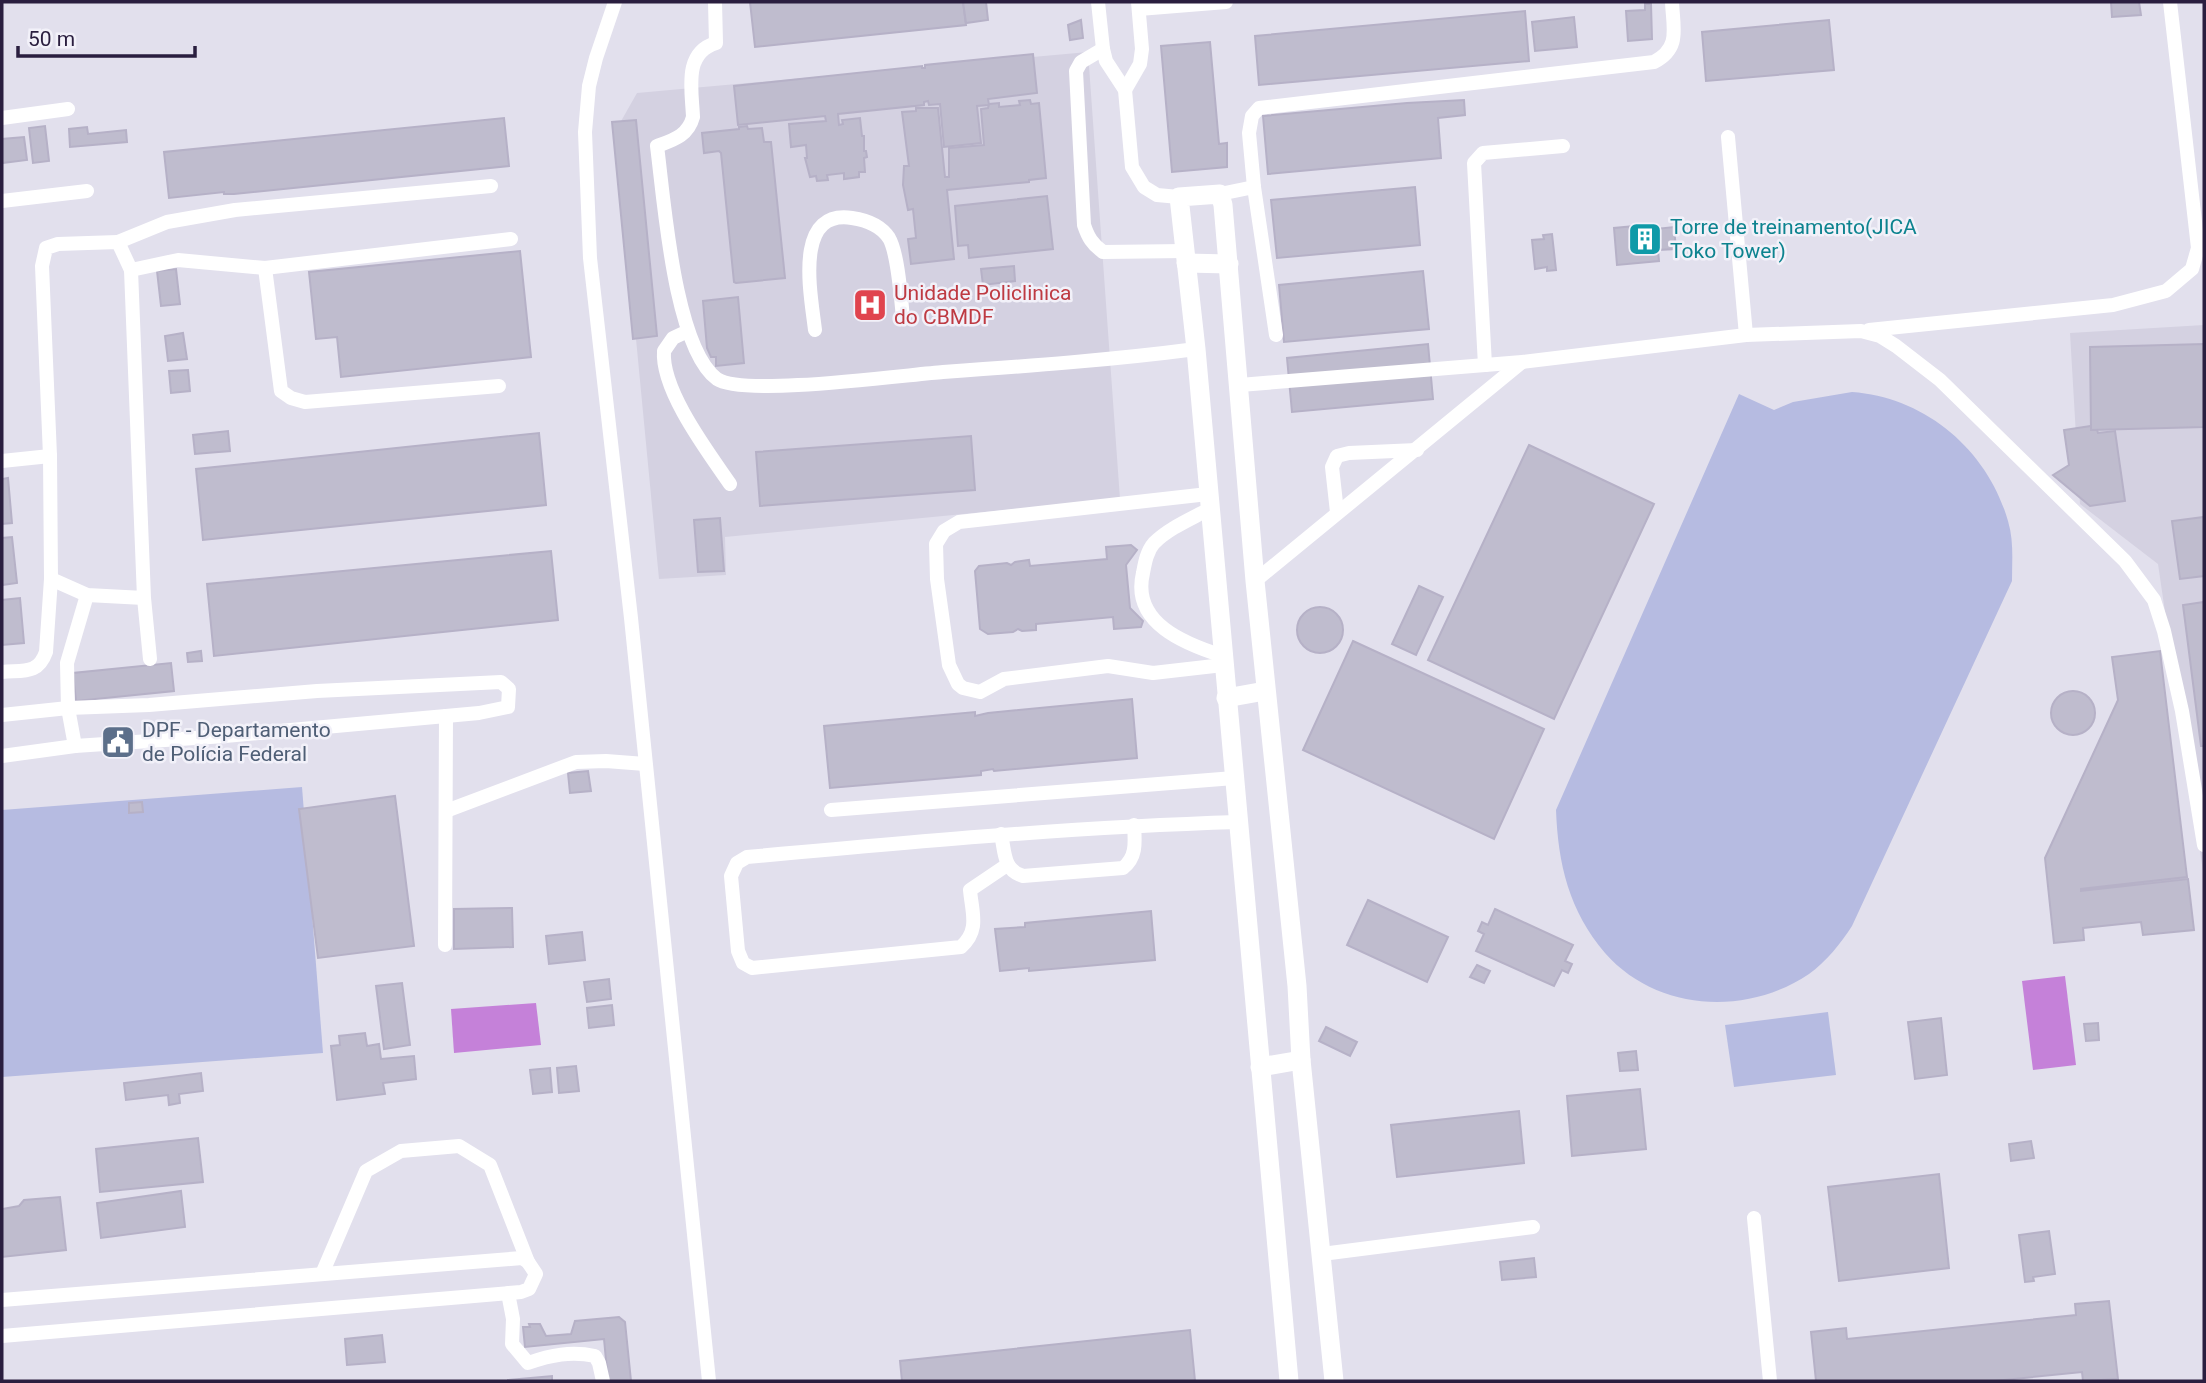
<svg xmlns="http://www.w3.org/2000/svg" width="2206" height="1383" viewBox="0 0 2206 1383" font-family="Roboto,sans-serif">
<style>
.built{fill:#d4d1e1}
.green{fill:#b6bbe1}
.water{fill:#c581d9}
.building{fill:#bfbcce;stroke:#b6b1c7;stroke-width:2}
.lines{fill:none;stroke-linecap:round;stroke-linejoin:round}
.service{stroke:#fff;stroke-width:14}
.tertiary{stroke:#fff;stroke-width:19}
.labels{text-anchor:middle;stroke-width:5;stroke-linejoin:round;paint-order:stroke}
.culture-label{font-size:21px;fill:#0d838f;stroke:#f2f1f9;text-anchor:start}
.health-label{font-size:21px;fill:#be3a42;stroke:#f2f1f9;text-anchor:start}
.service-label{font-size:21px;fill:#4e5e75;stroke:#f2f1f9;text-anchor:start}
</style>
<rect width="100%" height="100%" fill="#e2e0ed"/>
<g class="built">
<path d="M1088,52l32,447 -395,38 1,38 -67,4 -43,-449 21,-37z"/>
<path d="M2204,325v553l-46,-314 -78,-60 -10,-171z"/>
</g>
<g class="green">
<path d="M1852,392c73,5 136,58 156,129 6,20 4,40 4,60l-160,345c-11,17 -26,36 -43,48 -62,42 -152,38 -204,-21 -36,-42 -47,-89 -49,-143l183,-416 35,16 19,-8z"/>
<path d="M302,787l21,266 -321,24v-267z"/>
<path d="M1828,1012l8,63 -102,12 -9,-62z"/>
</g>
<g class="water">
<path d="M2065,976l11,89 -43,5 -11,-89z"/>
<path d="M536,1003l5,42 -87,8 -3,-44z"/>
</g>
<g class="building">
<path d="M750,2h213l3,23 -211,22z"/>
<path d="M963,2h23l2,18 -22,3z"/>
<path d="M2111,2h28l2,13 -29,2z"/>
<path d="M1645,4h6l1,35 -24,2 -2,-30 19,-1z"/>
<path d="M1525,11l4,50 -270,24 -4,-49z"/>
<path d="M1574,17l3,30 -42,4 -3,-29z"/>
<path d="M1081,20l2,18 -13,2 -2,-15z"/>
<path d="M1829,20l5,50 -128,11 -4,-49z"/>
<path d="M1210,42l9,102 8,-1v24l-55,5 -11,-126z"/>
<path d="M1033,54l4,39 -49,6 1,6 -12,1 4,37 -37,4 -4,-43 -11,1 -1,-4 -4,1v3l-86,9 1,11 4,-1 -1,-4 18,-2 2,18h2v15h2l1,6 -3,1 1,14h-6v5l-15,2v-6l-17,2 1,5 -11,1 -1,-5 -6,1 -5,-19h2l-1,-13 -15,2 -2,-23 37,-3 -1,-5 -87,9 -4,-39 188,-20v2h3v-3z"/>
<path d="M1030,100l1,4 8,-1 7,75 -17,2v2l-82,8 7,69 -43,5 -3,-25 8,-1 -3,-29 -5,1 -5,-25 1,-19h5l-7,-54 14,-1v-3h22l7,69h4v-29l35,-3 -3,-36 7,-1 1,-4 10,-1v4l21,-2 -1,-4z"/>
<path d="M1464,100l1,15 -27,3 3,40 -173,16 -5,-58 144,-13z"/>
<path d="M504,118l5,48 -275,28h-10v-2l-55,6 -5,-46z"/>
<path d="M636,120l21,216 -24,3 -21,-217z"/>
<path d="M45,126l4,35 -16,2 -4,-35z"/>
<path d="M747,126l1,3 14,-1 2,14h7l14,136 -49,5 -2,-1 -13,-129 -2,-2 -15,2 -2,-20 37,-4v-2z"/>
<path d="M87,127l1,7 38,-4 1,12 -57,5 -1,-18z"/>
<path d="M24,137l3,23 -25,3v-24z"/>
<path d="M1415,187l5,58 -143,13 -6,-58z"/>
<path d="M1047,196l6,53 -84,9 -1,-13 -10,1 -3,-40z"/>
<path d="M1656,224v5l18,-2 2,22 -18,1 1,11 -42,4 -3,-37z"/>
<path d="M1552,234l4,36 -9,1v-4l-12,2 -3,-29 12,-1 -1,-4z"/>
<path d="M520,251l11,106 -190,20 -4,-40 -21,2 -7,-67z"/>
<path d="M1014,266l1,15 -32,4 -2,-16z"/>
<path d="M176,269l4,35 -19,2 -4,-35z"/>
<path d="M1423,271l6,58 -145,13 -5,-57z"/>
<path d="M738,297l6,66 -28,3v-9h-5l-4,-9 -4,-47z"/>
<path d="M183,333l4,26 -19,2 -3,-25z"/>
<path d="M1428,344l5,55 -141,13 -5,-54z"/>
<path d="M2204,344v83l-113,3 -1,-83z"/>
<path d="M188,370l2,21 -19,2 -2,-22z"/>
<path d="M2091,426v4h6l1,3 17,-2 10,70 -35,5 -37,-31 16,-10 -5,-35z"/>
<path d="M228,431l2,20 -35,3 -2,-19z"/>
<path d="M539,433l7,72 -343,35 -7,-71z"/>
<path d="M971,436l4,54 -215,16 -4,-54z"/>
<path d="M1529,445l125,59 -100,215 -126,-59z"/>
<path d="M8,478l4,45 -10,1v-45z"/>
<path d="M2204,517v59l-24,3 -8,-58z"/>
<path d="M720,518l4,53 -26,1 -4,-52z"/>
<path d="M12,537l5,46 -15,2v-47z"/>
<path d="M1131,545l6,5 -11,15 4,43 13,13 -2,6 -27,2 -1,-12 -77,7v6l-14,1 -4,-2 -5,3 -25,2 -8,-5 -5,-58 4,-5 28,-3 4,2 4,-3 14,-2 1,6 77,-7 -1,-12z"/>
<path d="M551,551l7,69 -344,36 -7,-72z"/>
<path d="M1419,586l24,11 -27,58 -24,-11z"/>
<path d="M20,598l4,45 -22,2v-45z"/>
<path d="M2204,602v144h-3l-18,-141z"/>
<circle cx="1320" cy="630" r="23"/>
<path d="M1353,641l191,88 -50,110 -191,-89z"/>
<path d="M201,651l1,10 -14,1 -1,-9z"/>
<path d="M2160,651l27,226 -106,12v2l107,-12 6,51 -51,5 -2,-13 -58,6 1,12 -30,3 -9,-85 73,-158 -6,-43z"/>
<path d="M171,663l3,28 -98,10 -3,-28z"/>
<circle cx="2073" cy="713" r="22"/>
<path d="M1132,699l5,59 -143,13 -1,-2 -12,2v4l-151,13 -6,-62 151,-14v4l13,-3z"/>
<path d="M588,771l3,20 -21,2 -2,-20z"/>
<path d="M395,796l19,150 -96,12 -19,-149z"/>
<path d="M142,802l1,10 -14,1v-10z"/>
<path d="M1368,900l80,37 -21,45 -80,-37z"/>
<path d="M512,908l1,39 -59,2v-40z"/>
<path d="M1495,909l78,36 -8,16 7,3 -4,9 -6,-3 -8,16 -78,-35 8,-17 -6,-3 4,-9 6,3z"/>
<path d="M1151,911l4,49 -126,11v-3l-29,3 -5,-42 30,-2v-4z"/>
<path d="M582,932l3,28 -36,4 -3,-28z"/>
<path d="M1477,965l13,6 -6,12 -14,-6z"/>
<path d="M609,979l2,20 -24,3 -3,-20z"/>
<path d="M402,983l8,62 -26,4 -8,-63z"/>
<path d="M612,1005l2,20 -25,3 -2,-20z"/>
<path d="M1941,1018l6,57 -32,4 -7,-57z"/>
<path d="M2098,1023l1,17 -13,1 -2,-17z"/>
<path d="M1326,1027l31,15 -7,14 -31,-15z"/>
<path d="M365,1033l2,13 12,-2 2,15 33,-3 2,23 -33,4 2,11 -48,6 -6,-54 9,-1 -1,-9z"/>
<path d="M1636,1051l2,19 -18,1 -2,-18z"/>
<path d="M576,1066l3,25 -20,2 -2,-25z"/>
<path d="M550,1068l2,24 -19,2 -3,-24z"/>
<path d="M201,1073l2,18 -24,3 1,9 -11,2 -1,-10 -42,5 -2,-17z"/>
<path d="M1640,1089l6,60 -74,7 -5,-60z"/>
<path d="M1519,1111l5,52 -127,14 -6,-52z"/>
<path d="M198,1138l5,44 -103,10 -4,-43z"/>
<path d="M2031,1141l3,17 -23,3 -2,-17z"/>
<path d="M1939,1174l10,94 -110,13 -11,-94z"/>
<path d="M181,1191l4,36 -84,11 -4,-35z"/>
<path d="M60,1197l6,53 -64,7v-48l17,-3 5,-6z"/>
<path d="M2049,1231l6,43 -22,3 1,4 -9,1 -6,-47z"/>
<path d="M1534,1258l2,19 -34,3 -2,-18z"/>
<path d="M2109,1301l9,78 -35,2 -1,-9 -88,9h-178l-5,-49 35,-4 1,11 229,-24 -1,-11z"/>
<path d="M619,1317l6,5 6,59h-23l-4,-42 -79,8 -2,-20h7l-1,-3h11l6,12 25,-2 4,-13z"/>
<path d="M1190,1330l5,51h-293l-2,-20z"/>
<path d="M382,1335l3,27 -38,3 -2,-26z"/>
<path d="M552,1376v5h-44v-1z"/>
</g>
<g class="lines">
<g class="service">
<path d="M615,2l-19,56 -7,28 -4,46 5,126 41,360 78,763"/>
<path d="M715,2l1,41c-33,10 -24,47 -23,74 -5,19 -20,23 -36,29 7,53 17,201 60,233 26,18 187,-4 226,-7 85,-6 169,-12 253,-23"/>
<path d="M1098,2l5,47 3,12 19,29 7,77 12,20 13,8 22,2"/>
<path d="M1139,9l87,-7"/>
<path d="M1103,49l-22,13 -5,9 8,154c4,12 8,19 19,27l82,-1"/>
<path d="M1125,90l15,-26 2,-15 -4,-47"/>
<path d="M2,118l66,-9"/>
<path d="M1728,137l18,198"/>
<path d="M1220,194l34,-7"/>
<path d="M2,201l85,-10"/>
<path d="M118,242l49,-20 68,-12 256,-24"/>
<path d="M265,268l16,123 10,7 14,4 194,-16"/>
<path d="M131,270l47,-10 87,8 246,-29"/>
<path d="M815,330c-4,-35 -22,-121 37,-112 14,2 29,8 37,20 9,15 12,61 14,80"/>
<path d="M1869,330l244,-25 53,-14 26,-22 6,-21 -28,-246"/>
<path d="M688,331l-15,7 -9,13c-3,39 44,101 66,133"/>
<path d="M1276,335l-22,-148 -5,-54 3,-17 7,-8 395,-46c27,-14 19,-34 18,-60"/>
<path d="M1485,365l-11,-202 9,-10 80,-7"/>
<path d="M1240,385l282,-23 224,-27 115,-4 19,5 16,10 44,34 185,181 29,39 10,31 18,80 22,134"/>
<path d="M2,461l48,-5"/>
<path d="M1208,494l-249,28 -15,9 -8,13 1,35 12,86 9,19 5,4 17,4 24,-13 104,-13 45,7 70,-8"/>
<path d="M1209,509c-18,10 -40,19 -55,34 -7,8 -9,19 -11,30 -12,50 42,71 80,83"/>
<path d="M1337,512l-5,-45 5,-11 12,-3 68,-3"/>
<path d="M1255,581l267,-219"/>
<path d="M144,598l-57,-3 -36,-16 -1,-123 -8,-190 4,-18 12,-4 60,-2 13,28 13,328 6,61"/>
<path d="M2,672c21,-2 36,3 44,-20l5,-73"/>
<path d="M2,715l66,-7 81,-3 168,-14 184,-9 8,7 -1,18 -29,6 -254,23 -150,10 -73,10"/>
<path d="M75,746l-7,-38 -1,-45 20,-68"/>
<path d="M831,810l403,-32"/>
<path d="M446,811l130,-49 30,-1 39,3"/>
<path d="M1001,834c4,18 2,36 22,42l100,-8c14,-11 12,-26 11,-43"/>
<path d="M1007,865l-37,25c2,23 10,40 -9,57l-209,21 -9,-5 -5,-12 -7,-75 6,-13 10,-6c163,-15 326,-30 491,-35"/>
<path d="M445,945l1,-229"/>
<path d="M1754,1218l16,163"/>
<path d="M1322,1254l211,-27"/>
<path d="M322,1274l44,-103 35,-20 58,-5 31,19 38,97"/>
<path d="M508,1293l5,26 -1,25 16,19c23,-8 43,-12 67,-7l4,7 4,18"/>
<path d="M2,1300l520,-42 6,4 8,12 -7,15 -8,3 -519,44"/>
</g>
<g class="tertiary">
<path d="M1186,263l43,1"/>
<path d="M1226,698l39,-7"/>
<path d="M1260,1067l41,-7"/>
<path d="M1289,1381l-93,-1032 -17,-152 41,-3 3,11 32,376 42,405 4,74 33,321"/>
</g>
</g>
<defs>
<g id="building-square" transform="scale(1.75)"><rect x="-9" y="-9" width="18" height="18" rx="4" fill="#0f9aa8" stroke="#f2f1f9"/><path d="M-4-6H4V6H1V3H-1V6H-4ZM-2.5-4.3h1.7v1.8h-1.7ZM.8-4.3h1.7v1.8H.8ZM-2.5-1h1.7V.8h-1.7ZM.8-1h1.7V.8H.8Z" fill="#fff"/></g>
<g id="hospital-square" transform="scale(1.75)"><rect x="-9" y="-9" width="18" height="18" rx="4" fill="#e0444e" stroke="#f2f1f9"/><path d="M-5-5h3v3.5h4V-5h3V5h-3V1.5h-4V5h-3Z" fill="#fff"/></g>
<g id="civic-square" transform="scale(1.75)"><rect x="-9" y="-9" width="18" height="18" rx="4" fill="#5c6f8a" stroke="#f2f1f9"/><path d="M-.6-6.5H3V-4.5H.6V-3L4-1V1h2V6H-6V1h2V-1L-.6-3ZM-1.2 2.5V6h2.4V2.5Z" fill="#fff"/></g>
</defs>
<g fill-rule="evenodd">
<use href="#building-square" x="1645" y="239"/>
<use href="#hospital-square" x="870" y="305"/>
<use href="#civic-square" x="118" y="742"/>
</g>
<g class="labels">
<g class="culture-label">
<text x="1670" y="234">Torre de treinamento(JICA<tspan x="1670" dy="24">Toko Tower)</tspan></text>
</g>
<g class="health-label">
<text x="894" y="300">Unidade Policlinica<tspan x="894" dy="24">do CBMDF</tspan></text>
</g>
<g class="service-label">
<text x="142" y="737">DPF - Departamento<tspan x="142" dy="24">de Polícia Federal</tspan></text>
</g>
</g>
<rect width="2206" height="1383" fill="none" stroke="#2a1e3f" stroke-width="7"/>
<path d="M18 46v10h177v-10" fill="none" stroke="#2a1e3f" stroke-width="3.5"/>
<text x="28" y="46" font-size="21" fill="#2a1e3f" stroke="#f2f1f9" stroke-width="5" paint-order="stroke">50 m</text>
</svg>
